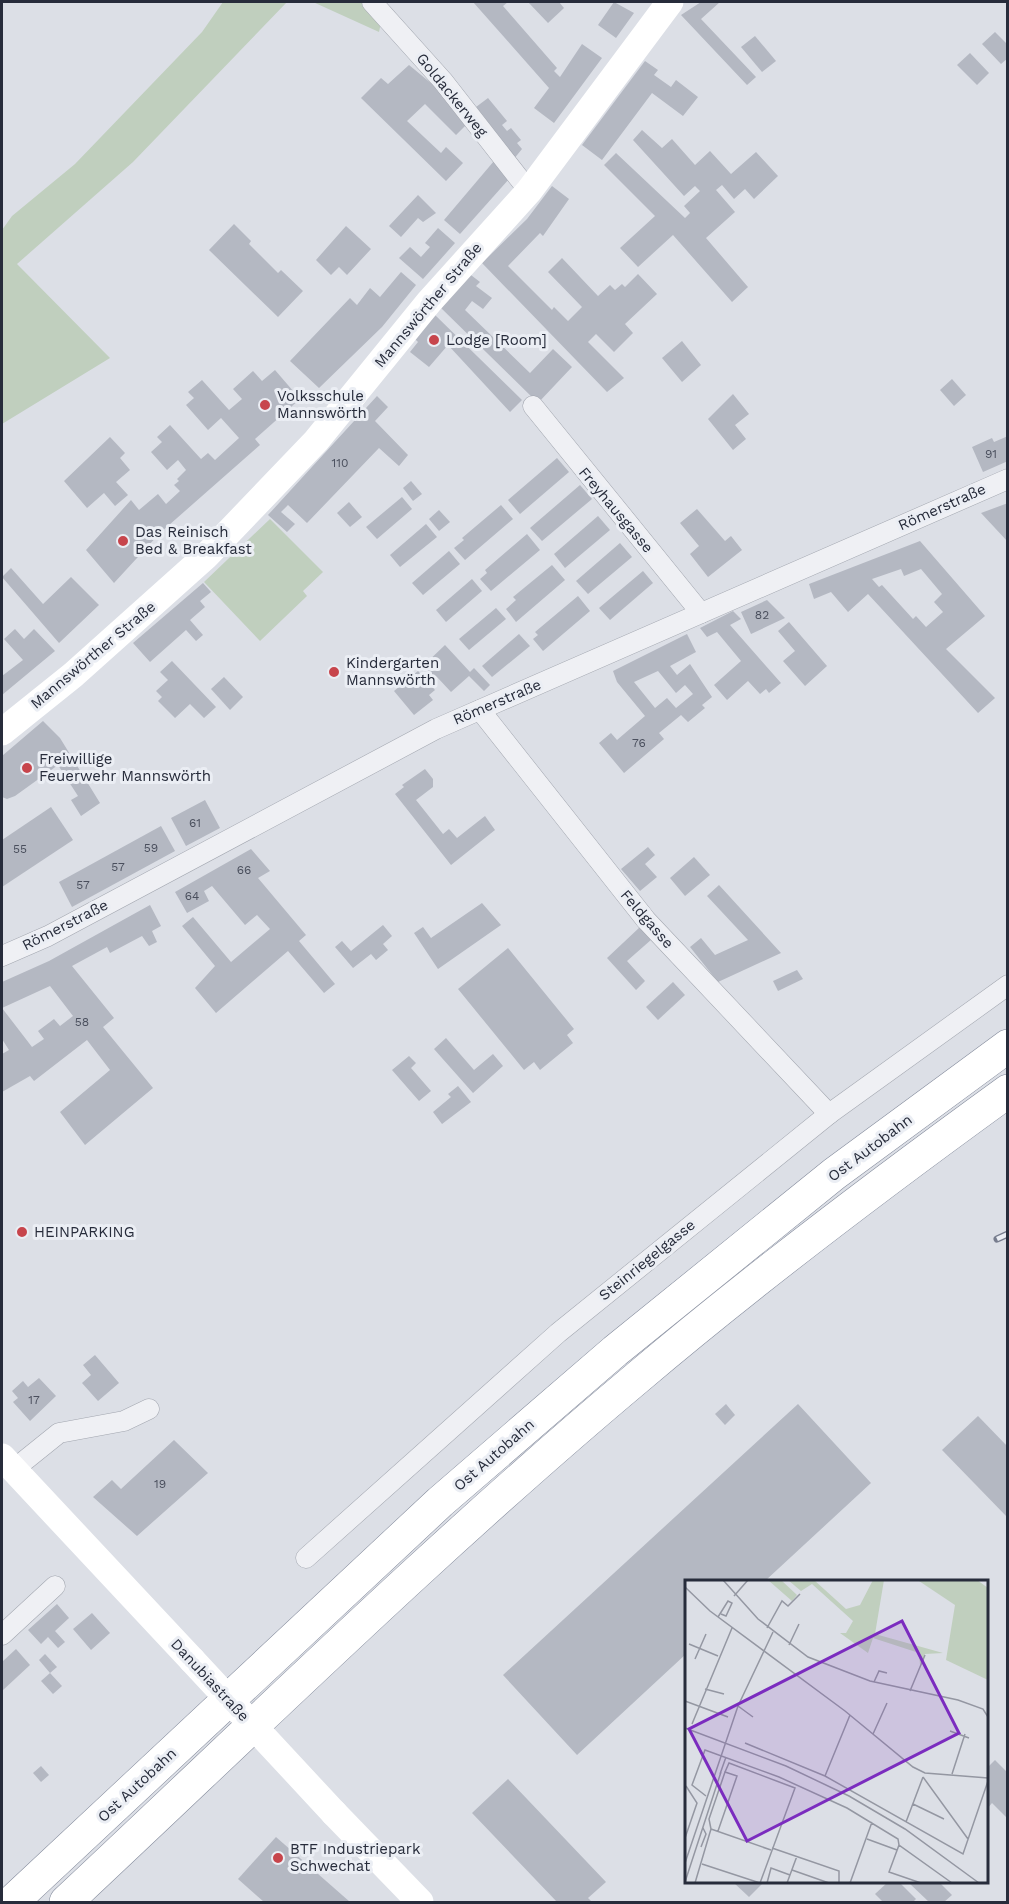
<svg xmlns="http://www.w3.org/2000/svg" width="1009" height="1904" viewBox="0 0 1009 1904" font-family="'Work Sans',sans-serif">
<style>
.green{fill:#c0cfbe}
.building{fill:#b4b8c2;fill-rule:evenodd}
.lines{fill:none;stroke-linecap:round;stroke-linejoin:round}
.street-casing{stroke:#a2a6af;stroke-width:21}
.highway-casing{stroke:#848b9c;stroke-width:34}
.street{stroke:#eff0f4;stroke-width:20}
.secondary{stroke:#fff;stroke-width:27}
.highway{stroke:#fff;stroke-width:33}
.rail-casing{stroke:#777d8e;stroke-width:7}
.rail{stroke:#ebeef4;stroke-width:4.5;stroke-dasharray:14;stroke-linecap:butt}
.secondary-bridge{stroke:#fff;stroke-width:27}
.poi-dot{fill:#c7454c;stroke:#ebeef4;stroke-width:2}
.labels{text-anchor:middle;stroke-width:6;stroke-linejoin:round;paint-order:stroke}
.number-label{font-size:12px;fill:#4a4f5d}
.street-label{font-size:15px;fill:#272c3b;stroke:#ebeef4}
.poi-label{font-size:15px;fill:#272c3b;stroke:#ebeef4;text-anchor:start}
.inset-road{fill:none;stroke:#9497a2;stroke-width:1.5}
.view{fill:#7b2cbf;fill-opacity:0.15;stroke:#7b2cbf;stroke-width:3}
.inset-edge{fill:none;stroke:#272c3b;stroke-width:3}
</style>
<rect width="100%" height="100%" fill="#dcdfe6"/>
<g class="green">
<path d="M223,2h64l-154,160 -116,102 93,94 -108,66v-194l10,-14 63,-52 127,-132z"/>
<path d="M313,2h53l16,16 -3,14z"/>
<path d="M270,519l53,53 -20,19 4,5 -47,45 -56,-59z"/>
</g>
<g class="building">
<path d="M473,2h35l-5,4 54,62 -3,3 6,6 22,-33 20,14 -48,65 -20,-15 15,-20z"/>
<path d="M528,2h31l5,6 -16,15z"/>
<path d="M614,2l20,11 -18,25 -18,-13z"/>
<path d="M701,2h19l-19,17 55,58 -9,8 -66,-70z"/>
<path d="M995,32l13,13v13l-7,6 -19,-20z"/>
<path d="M755,36l21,25 -14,11 -21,-25z"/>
<path d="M970,53l19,20 -12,12 -20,-20z"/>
<path d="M645,61l13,9 -4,5 17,12 5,-7 22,17 -15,19 -31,-23 -50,67 -20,-15z"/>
<path d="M409,65l29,24 28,36 -10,10 -31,-31 -18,17 34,32 5,-6 17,16 -17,18 -85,-83 20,-20 7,6z"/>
<path d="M488,98l19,23 -5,4 5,6 4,-3 10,12 -4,3 5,6 -9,11 -41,-50z"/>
<path d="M642,130l20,18 10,-9 23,26 15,-14 21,23 25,-22 22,24 -24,23 -9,-10 -11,10 -12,-14 -6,5 19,22 -29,26 42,49 -16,15 -59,-67 -35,32 -18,-19 35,-32 -51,-51 12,-12 69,65 5,-5 -6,-7 16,-15 -5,-5 -11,10 -51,-56z"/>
<path d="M494,161l15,18 -49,55 -16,-14z"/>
<path d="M552,186l17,13 -26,37 -3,-3 -32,33 44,44 2,-3 14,14 14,-14 -34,-35 14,-14 36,38 12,-11 5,5 7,-6 3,3 13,-13 19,20 -32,30 8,9 -19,19 -18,-18 -8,8 36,36 -17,14 -125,-129 45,-44z"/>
<path d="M418,195l18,18 -13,9 -5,-4 -17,19 -12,-11z"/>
<path d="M234,224l17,17 -2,3 29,29 3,-3 22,21 -25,26 -69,-67z"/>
<path d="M346,226l25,23 -24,26 -8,-8 -8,8 -15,-15z"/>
<path d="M438,228l17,15 -32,36 -24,-21 11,-11 11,10 9,-10 -5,-4z"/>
<path d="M401,272l15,13 -34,42 -63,61 -29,-27 60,-63 7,7 13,-17 10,9z"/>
<path d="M467,272l13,10 -4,4 16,12 -9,11 -11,-8 -7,9 65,63 23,-24 19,18 -34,36 -98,-96z"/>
<path d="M434,314l88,86 -12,12 -62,-67 -19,22 -19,-15 8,-10 -4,-4z"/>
<path d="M682,341l19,24 -19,17 -20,-24z"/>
<path d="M275,370l25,29 -45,40 5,6 -100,88 -46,50 -28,-33 45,-50 8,10 19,-16 8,10 14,-13 -6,-6 5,-4 -2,-2 9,-9 -8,-10 -11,10 -16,-18 11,-10 -5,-5 13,-12 31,34 7,-6 7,7 24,-22 -18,-20 -13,12 -22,-25 8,-7 -6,-6 14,-12 27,30 13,-11 -9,-10 20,-18 9,10z"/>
<path d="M952,379l14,16 -12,11 -14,-16z"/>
<path d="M733,394l16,20 -14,11 11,14 -13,11 -25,-31z"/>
<path d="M377,396l11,11 -13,14 33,34 -9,11 -20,-18 -72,75 -19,-18 -7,7 14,12 -8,8 -19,-17z"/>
<path d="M1008,436v25l-25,11 -11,-25 20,-9 2,4z"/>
<path d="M110,437l15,16 -5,5 10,12 -14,12 12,13 -13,11 -11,-13 -17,15 -23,-27z"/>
<path d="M557,458l12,14 -49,42 -12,-14z"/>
<path d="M411,481l11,13 -9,7 -10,-13z"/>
<path d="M580,485l12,14 -50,42 -12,-13z"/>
<path d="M402,497l10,12 -35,30 -11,-12z"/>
<path d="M349,502l13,15 -12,10 -13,-14z"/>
<path d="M1008,503v39l-27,-29z"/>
<path d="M501,505l12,14 -48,41 -11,-12 10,-8 -2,-2z"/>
<path d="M697,509l28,32 6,-5 11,14 -34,27 -18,-23 9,-8 -19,-23z"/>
<path d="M439,510l11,12 -11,9 -10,-12z"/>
<path d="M598,516l12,14 -45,38 -11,-14z"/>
<path d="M426,524l11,13 -37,30 -10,-12z"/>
<path d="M527,534l13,16 -49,41 -11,-12 7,-6 -2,-3z"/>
<path d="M920,541l65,75 -39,33 49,49 -17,15 -110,-119 -20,18 -17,-20 -17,7 -5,-15zM901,569l3,7 17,-7 21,25 -8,8 9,10 -17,15 -10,-11 -3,3 -31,-34 -3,2 -7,-8z"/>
<path d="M620,543l12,14 -44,37 -12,-13z"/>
<path d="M449,551l11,13 -37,31 -11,-12z"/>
<path d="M552,565l13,15 -49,42 -10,-13 10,-9 -3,-3z"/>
<path d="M11,568l32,36 28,-27 28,28 -40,38 -57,-66z"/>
<path d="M643,571l10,12 -43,37 -11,-12z"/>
<path d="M472,579l10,12 -36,31 -10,-12z"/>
<path d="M203,583l8,9 -11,9 5,6 -15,13 13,15 -7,6 -10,-11 -36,32 -17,-19z"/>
<path d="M578,596l12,15 -47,40 -10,-12 5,-4 -3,-3z"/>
<path d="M767,600l18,18 -34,16 -10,-22z"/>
<path d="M496,608l10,11 -37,31 -10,-11z"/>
<path d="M733,611l8,8 -11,6 51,58 -12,10 -3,-4 -6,5 -12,-13 -21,19 -13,-15 27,-24 -24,-29 -10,5 -7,-9z"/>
<path d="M789,622l38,44 -22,20 -22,-25 12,-10 -17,-20z"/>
<path d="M15,629l9,10 10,-10 21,22 -53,44v-19l21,-16 -19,-21z"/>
<path d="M519,634l11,12 -38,31 -10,-11z"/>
<path d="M687,634l9,18 -26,14 7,9 13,-11 22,33 -10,8 3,3 -17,14 -7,-7 -22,18 5,6 -40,34 -25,-30 12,-10 6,7 28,-24 -28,-34 -4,-11zM658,671l18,22 9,-8 8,9 -17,14 -9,-10 -12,10 -21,-26z"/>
<path d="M445,645l25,27 4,-4 16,17 -6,6 -15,-15 -18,16 -14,-15 -2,2 -13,-12z"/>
<path d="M172,661l44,46 -12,11 -14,-14 -15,14 -17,-17 4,-4 -6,-6 12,-11 -8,-8z"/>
<path d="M418,671l17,19 -6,5 4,5 -19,15 -20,-24z"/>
<path d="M224,677l19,20 -13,13 -19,-21z"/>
<path d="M43,721l17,17 40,65 -19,13 -10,-16 7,-4 -20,-31 -43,31 -8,3 -5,-2v-41z"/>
<path d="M425,769l8,10v8l-17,13 27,34 6,-5 8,9 28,-22 10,14 -44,35 -56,-71 9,-7 -2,-2z"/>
<path d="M205,800l15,28 -34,18 -15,-28z"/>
<path d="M51,807l22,33 -71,47v-47z"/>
<path d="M161,826l14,25 -103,56 -13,-25z"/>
<path d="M648,847l7,8 -10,9 12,13 -17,14 -19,-22z"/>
<path d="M251,849l19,22 -12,7 48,57 -7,6 36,43 -11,9 -36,-42 -72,62 -21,-25 20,-22 -33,-40 11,-9 38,45 39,-33 -13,-14 -12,10 -33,-39 -8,5 5,10 -22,12 -12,-21z"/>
<path d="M694,857l16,18 -25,21 -15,-18z"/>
<path d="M719,885l62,68 -63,29 -28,-35 11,-9 14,17 33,-15 -41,-44z"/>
<path d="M482,903l19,22 -63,44 -24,-36 9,-6 8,11z"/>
<path d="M150,905l11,21 -9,5 5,11 -8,4 -7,-10 -32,17 -3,-6 -35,19 42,52 -11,9 50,61 -68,57 -25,-33 50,-42 -23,-30 -53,41 -4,-5 -28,16v-38l7,-4 -7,-11v-57l47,-21zM50,986l23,30 -13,10 -6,-7 -16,12 6,8 -12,8 -30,-39z"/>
<path d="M383,925l9,11 -9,8 5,6 -12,10 -5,-6 -18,14 -18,-21 7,-6 9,10z"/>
<path d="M640,927l12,12 -25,22 18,20 -9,9 -29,-32z"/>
<path d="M508,948l66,81 -7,6 6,8 -33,27 -6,-8 -10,8 -66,-81z"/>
<path d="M797,970l6,9 -25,12 -5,-10z"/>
<path d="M673,982l12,13 -27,25 -12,-13z"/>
<path d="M446,1038l28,32 19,-16 10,12 -30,27 -39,-44z"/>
<path d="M409,1056l7,7 -5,5 20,23 -12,10 -27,-31z"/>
<path d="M458,1086l13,16 -29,22 -9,-12 18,-15 -3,-3z"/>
<path d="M95,1355l24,28 -21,18 -16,-18 9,-8 -8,-10z"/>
<path d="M39,1378l17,18 -26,25 -17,-19 5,-4 -6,-7 11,-10 5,6z"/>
<path d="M726,1404l9,11 -10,10 -10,-11z"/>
<path d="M798,1404l73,79 -106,98h-78l-1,73 -109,101 -74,-80z"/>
<path d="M978,1416l30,31v71l-66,-68z"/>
<path d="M174,1440l34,33 -71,63 -44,-39 19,-17 9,9z"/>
<path d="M57,1604l12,14 -14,13 10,11 -7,6 -10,-11 -7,7 -13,-14z"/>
<path d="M92,1613l18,20 -19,17 -18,-21z"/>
<path d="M16,1649l14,16 -28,26v-29z"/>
<path d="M45,1654l12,13 -7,6 -11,-13z"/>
<path d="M50,1673l12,13 -9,8 -12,-13z"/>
<path d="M995,1760l13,13v46l-16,-16 -5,6v-41z"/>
<path d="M41,1766l8,9 -8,7 -8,-9z"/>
<path d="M508,1779l98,103 -18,16 4,4h-35l-85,-89z"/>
<path d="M276,1837l74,65h-86l-26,-23z"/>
<path d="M733,1882h31l-15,15z"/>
<path d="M888,1882h11l17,17 -3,3h-30l-8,-8z"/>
<path d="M908,1882h31l13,13 -8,7h-15z"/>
</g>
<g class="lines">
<g class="street-casing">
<g id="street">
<path d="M372,2l71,79 86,110"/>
<path d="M533,406l168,207"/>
<path d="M480,710l166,210 183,194"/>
<path d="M2,956l46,-20 388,-207 572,-250"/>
<path d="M13,1470l46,-37 65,-12 25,-12"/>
<path d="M306,1558l252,-225 271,-219 179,-129"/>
<path d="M2,1635l53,-49"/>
</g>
</g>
<g class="highway-casing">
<g id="highway">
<path d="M12,1902l428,-400 175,-151 219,-177 174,-128"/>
<path d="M66,1902c188,-176 373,-358 571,-524 119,-101 244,-195 371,-287"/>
</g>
</g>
<use href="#street" class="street"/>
<g class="secondary">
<path d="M2,732l71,-57 133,-119 110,-115 113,-139 100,-111 141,-189"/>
<path d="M2,1457l190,203"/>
<path d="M334,1813l86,89"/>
</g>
<use href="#highway" class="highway"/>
<g class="rail-casing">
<path id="rail" d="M997,1239l11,-5"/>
</g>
<use href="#rail" class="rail"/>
<path class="secondary-bridge" d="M192,1660l142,153"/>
</g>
<g class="poi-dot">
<circle cx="434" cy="340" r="6"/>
<circle cx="265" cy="405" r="6"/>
<circle cx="123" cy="541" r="6"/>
<circle cx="334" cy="672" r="6"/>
<circle cx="27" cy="768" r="6"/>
<circle cx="22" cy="1232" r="6"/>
<circle cx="278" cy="1858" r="6"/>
</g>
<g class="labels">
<g class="number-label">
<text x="991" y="458">91</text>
<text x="340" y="467">110</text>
<text x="762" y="619">82</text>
<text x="639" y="747">76</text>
<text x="195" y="827">61</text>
<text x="151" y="852">59</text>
<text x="20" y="853">55</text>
<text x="118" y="871">57</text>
<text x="244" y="874">66</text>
<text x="83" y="889">57</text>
<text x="192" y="900">64</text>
<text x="82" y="1026">58</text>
<text x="34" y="1404">17</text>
<text x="160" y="1488">19</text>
</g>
<g class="street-label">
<text transform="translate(452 95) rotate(51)" y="5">Goldackerweg</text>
<text transform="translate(428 305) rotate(-50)" y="5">Mannswörther Straße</text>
<text transform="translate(942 507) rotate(-24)" y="5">Römerstraße</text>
<text transform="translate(616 510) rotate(50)" y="5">Freyhausgasse</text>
<text transform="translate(93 655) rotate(-40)" y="5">Mannswörther Straße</text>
<text transform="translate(497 702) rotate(-23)" y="5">Römerstraße</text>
<text transform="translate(647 919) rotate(49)" y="5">Feldgasse</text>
<text transform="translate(65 925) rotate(-27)" y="5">Römerstraße</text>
<text transform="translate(870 1148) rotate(-37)" y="5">Ost Autobahn</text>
<text transform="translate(647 1260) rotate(-39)" y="5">Steinriegelgasse</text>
<text transform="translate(494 1455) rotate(-41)" y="5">Ost Autobahn</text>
<text transform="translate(210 1680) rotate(47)" y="5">Danubiastraße</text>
<text transform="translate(137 1785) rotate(-43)" y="5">Ost Autobahn</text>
</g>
<g class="poi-label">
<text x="446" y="345">Lodge [Room]</text>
<text x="277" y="401">Volksschule<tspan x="277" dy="17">Mannswörth</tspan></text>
<text x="135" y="537">Das Reinisch<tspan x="135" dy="17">Bed &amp; Breakfast</tspan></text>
<text x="346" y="668">Kindergarten<tspan x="346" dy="17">Mannswörth</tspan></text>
<text x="39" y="764">Freiwillige<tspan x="39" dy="17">Feuerwehr Mannswörth</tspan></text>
<text x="34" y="1237">HEINPARKING</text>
<text x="290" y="1854">BTF Industriepark<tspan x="290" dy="17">Schwechat</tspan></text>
</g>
</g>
<g transform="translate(685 1580)">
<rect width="303" height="303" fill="#dcdfe6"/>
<path d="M83,0h13l16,15 -5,6zM103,0h26l32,29 14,-4 13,-25h11l-9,54 68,19 -18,1 -5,11 -1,-12 -46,-15 -5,15 -28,-20h6l7,-12 -41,-37 -11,7zM292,0l11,8v92l-42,-20 9,-55 -36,-24z" fill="#c0cfbe"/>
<path class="inset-road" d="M38,0l35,39 50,38 62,24 88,19 25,9 5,8M0,7l25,24 135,100 68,56 12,6 63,5M49,16l14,-16M33,37l10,-16 4,2 -6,13 -5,-2M82,48l15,-27 6,5 12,-12M4,64l29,12M104,65l10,-21M10,79l11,-25M189,102l5,-11 8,2M20,109l19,5M225,111l15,-36M0,121l43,16M53,126l15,11M7,144l40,-96M0,148l101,38 63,30 56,33 74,54M265,151l19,7M188,154l14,-31M60,163l80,33 138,78 25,-73M40,192l4,-9 66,25 -35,95M35,194l6,-17M267,194l13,-40M140,196l25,-61M238,197l45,62M21,216l-14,-11 13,-35 74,27 68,31 51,31 1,6 53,38M228,224l31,15M221,242l17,-45M26,249l60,21M0,258l12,-35 -11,-17M182,259l30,11M214,265l-10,27 32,11M16,267l5,-13 -3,-6M87,268l67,23v12M0,283l53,-157 35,-74M17,284l58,19M107,290l37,13M0,302l36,-110M10,303l16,-54 -2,-10 16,-47 12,4 -19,55M82,303l4,-15 19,7M102,303l10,-27M165,303l22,-61"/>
<path class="view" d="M217,41l57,112 -212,108 -58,-112z"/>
<rect width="303" height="303" class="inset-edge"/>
</g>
<rect width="1009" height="1904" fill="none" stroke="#272c3b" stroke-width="6"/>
</svg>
